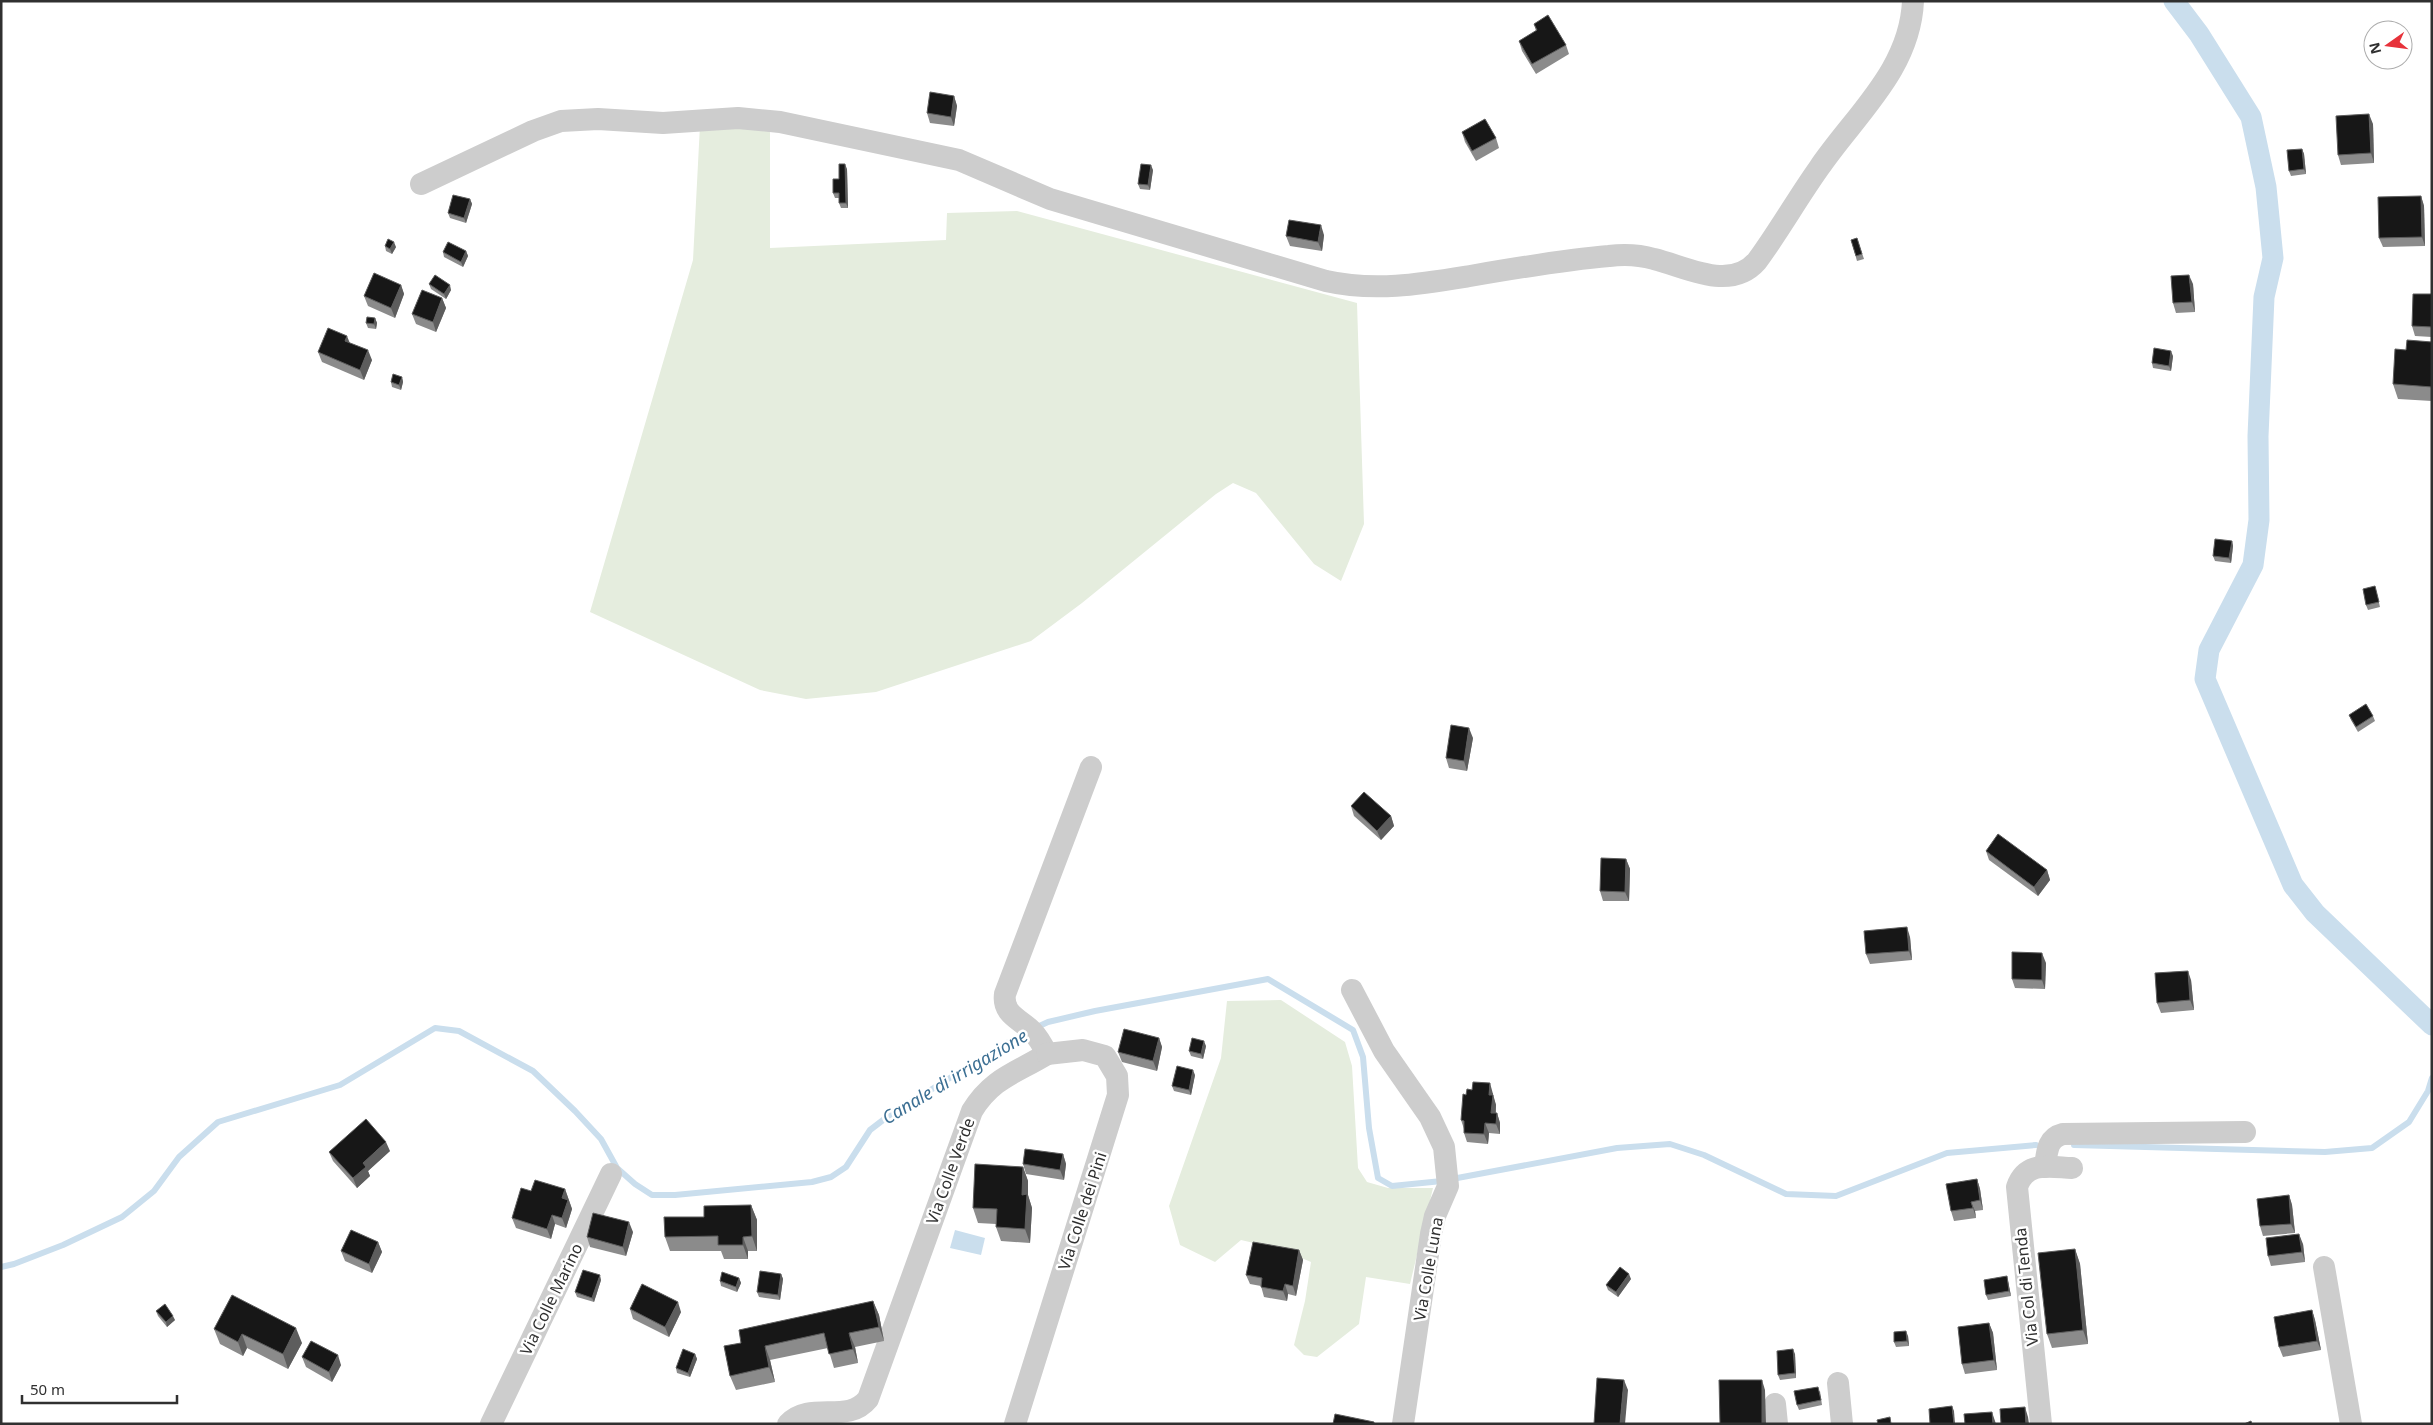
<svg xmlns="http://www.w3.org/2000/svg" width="2433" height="1425" viewBox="0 0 2433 1425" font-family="'Noto Sans',sans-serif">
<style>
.green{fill:#e5edde}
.water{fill:#cadeed}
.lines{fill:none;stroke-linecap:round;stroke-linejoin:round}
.stream{stroke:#cadeed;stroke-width:6}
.canal{stroke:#cadeed;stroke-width:21}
.minor{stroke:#cdcdcd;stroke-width:22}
.wall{fill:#8b8b8b}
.shaded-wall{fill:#5d5d5d}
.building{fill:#171717;stroke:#5d5d5d}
.labels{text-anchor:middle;stroke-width:5;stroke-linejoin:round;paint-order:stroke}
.street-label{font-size:16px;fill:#303030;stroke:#fff}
.water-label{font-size:18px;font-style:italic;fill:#3c6f93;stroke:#fff}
</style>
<rect width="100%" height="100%" fill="#fff"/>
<g class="green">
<path d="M770,123v125l176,-8 1,-27 70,-2 340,92 7,221 -23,57 -27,-17 -58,-71 -23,-10 -17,11 -134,109 -51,38 -155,51 -70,7 -46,-9 -170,-78 103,-352 7,-135z"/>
<path d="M1281,1000l64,42 7,24 6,102 9,14 21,6h45l-23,96 -44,-7 -7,47 -42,33 -13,-2 -10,-10 11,-44 6,-39 -31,-13 -39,-9 -26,22 -35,-17 -11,-39 52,-148 6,-57z"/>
</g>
<path class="water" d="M955,1230l30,8 -4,17 -31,-7z"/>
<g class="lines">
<g class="stream">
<path d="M1035,1028l13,-6 47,-11 173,-32 85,51 10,27 6,71 9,50 14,8 50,-5"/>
<path d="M2074,1145l251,7 47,-4 37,-26 19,-31 4,-13"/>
<path d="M1452,1179l165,-31 53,-4 34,11 82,39 50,2 111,-43 89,-8"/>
<path d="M1,1267l13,-3 49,-19 59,-28 32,-26 25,-34 39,-35 122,-37 95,-57 24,3 74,40 42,40 26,28 16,29 18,16 17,11h23l137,-13 19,-5 15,-10 24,-37 17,-13 116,-72 24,-12"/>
</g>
<path class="canal" d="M2174,1l25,33 52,83 15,70 7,71 -9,39 -6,139 1,84 -6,45 -44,85 -4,29 88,206 22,28 117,112"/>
<g class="minor">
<path d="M421,184l112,-53 28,-10 37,-2 65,4 75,-5 42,4 179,38 91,39 276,82c49,11 95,3 144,-5 46,-8 92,-16 139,-20 15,-2 31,-1 45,3 33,8 76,33 103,2 22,-30 40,-62 62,-93 36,-53 91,-98 94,-167"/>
<path d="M1352,990l32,61 46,66 14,30 4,39 -13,30 -4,18 -28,190"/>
<path d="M2045,1167c2,-15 2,-29 18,-33l182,-2"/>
<path d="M2324,1267l27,157"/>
<path d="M1838,1383l4,41"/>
<path d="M1775,1404l2,20"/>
<path d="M491,1424l120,-250"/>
<path d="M788,1424c23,-24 59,1 80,-25l104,-288c20,-33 44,-38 75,-57 -4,-8 -8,-16 -15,-23 -12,-12 -30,-17 -27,-37l86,-227"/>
<path d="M1015,1424l103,-329 -1,-19 -12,-20 -22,-6 -36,4"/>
<path d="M2041,1424l-24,-237c9,-26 31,-20 55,-19"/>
</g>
</g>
<g class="wall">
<path d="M1534,24l32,21 3,9 -33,20 -14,-23 -3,-10 17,-10z"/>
<path d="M954,96l3,10 -3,20 -24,-3 -3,-10z"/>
<path d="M2373,124l1,39 -33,2 -3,-10z"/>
<path d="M1462,132l34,6 3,10 -23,13 -11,-19z"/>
<path d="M2302,149l2,5 2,20 -15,2 -2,-5z"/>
<path d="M847,169l1,39h-7l-2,-5v-5h-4l-2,-5 6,-14z"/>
<path d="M1153,170l-3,20 -10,-1 -2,-5z"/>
<path d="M2421,196l3,10 1,40 -42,1 -4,-9z"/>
<path d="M470,199l2,5 -6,19 -16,-5 -2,-5z"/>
<path d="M1324,235l-2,16 -32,-5 -4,-10z"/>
<path d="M1857,238l7,21 -7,2 -6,-21z"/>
<path d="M385,246l11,1 -4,7 -6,-3z"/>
<path d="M466,251l2,5 -5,11 -19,-10 -1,-5z"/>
<path d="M429,284l22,6 -5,9 -15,-10z"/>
<path d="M2193,284l2,28 -19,1 -3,-10z"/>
<path d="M401,285l3,9 -9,24 -27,-12 -4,-10z"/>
<path d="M2432,294v43l-17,-1 -3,-10z"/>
<path d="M442,298l4,10 -10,24 -20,-8 -4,-10z"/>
<path d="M375,318l2,5 -1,6 -8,-1 -2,-5z"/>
<path d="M2432,342v59l-34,-2 -5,-15 13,-34z"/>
<path d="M318,352l54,8 -8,20 -42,-18z"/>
<path d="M2173,356l-2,15 -18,-3 -1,-5z"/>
<path d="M402,377l1,5 -2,8 -9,-3 -1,-5z"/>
<path d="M2232,541l1,5 -2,17 -16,-2 -2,-5z"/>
<path d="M2375,586l5,21 -12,3 -2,-5z"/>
<path d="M2349,715l24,1 2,5 -17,11 -7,-12z"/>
<path d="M1473,738l-6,33 -18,-3 -3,-10z"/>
<path d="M1351,806l40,10 3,10 -13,14 -27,-24z"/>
<path d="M1986,851l61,19 3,10 -12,16 -49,-36z"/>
<path d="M1626,859l4,10 -1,32h-26l-3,-10z"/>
<path d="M1910,937l2,23 -42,4 -4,-10z"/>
<path d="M2046,963l-1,26 -30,-1 -3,-9z"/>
<path d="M2191,980l3,30 -33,3 -4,-10z"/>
<path d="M1159,1038l3,9 -5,24 -35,-9 -4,-10z"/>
<path d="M1206,1046l-3,13 -12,-3 -2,-5z"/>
<path d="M1195,1075l-4,20 -17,-4 -2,-5z"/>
<path d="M1493,1093v3l3,9v8h1l3,10v11l-11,-1 -1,11 -21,-2 -3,-9v-4l-3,-9 5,-25z"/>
<path d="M390,1151l-22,20 2,5 -13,12 -24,-27 -4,-9z"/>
<path d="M1063,1154l3,10 -2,16 -38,-6 -3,-10z"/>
<path d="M1023,1167l5,14v14l4,13 -2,35 -29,-2 -5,-14v-3l-18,-1 -5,-15z"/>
<path d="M1977,1179l3,10 3,21 -8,1 1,7 -22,3 -3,-10z"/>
<path d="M565,1189l7,20 -6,19 -11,-4 -4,15 -35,-11 -4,-10 19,-27z"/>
<path d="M2289,1195l3,10 3,28 -32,3 -3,-10z"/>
<path d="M751,1205l6,15v31h-9v8h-24l-3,-8h-51l-5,-14 39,-20z"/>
<path d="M633,1232l-7,24 -36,-9 -3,-10z"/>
<path d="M378,1242l4,10 -10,21 -27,-12 -4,-10z"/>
<path d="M2303,1244l2,18 -34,4 -3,-10z"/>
<path d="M2075,1249l5,15 8,80 -36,4 -5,-14z"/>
<path d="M1299,1250l4,10 -7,36 -8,-2 -1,7 -23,-4 -3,-11 -11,-2 -4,-9z"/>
<path d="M781,1274l2,5 -3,21 -21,-3 -2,-5z"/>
<path d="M739,1278l2,5 -4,9 -16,-6 -1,-5z"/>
<path d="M1631,1279l-13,18 -10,-7 -2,-5z"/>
<path d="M601,1280l-7,22 -17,-5 -2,-5z"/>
<path d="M2008,1281l3,15 -23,4 -2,-5z"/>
<path d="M873,1301l6,14 5,26 -29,6 3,16 -24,5 -6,-20 -58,12 5,22 -39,8 -6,-14 11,-33z"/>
<path d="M630,1309l51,3 -12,25 -36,-18z"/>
<path d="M2312,1310l3,10 6,30 -38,7 -4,-10z"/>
<path d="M156,1311l19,9 -8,7 -9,-11z"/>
<path d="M1989,1323l4,10 4,37 -32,4 -3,-10z"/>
<path d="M214,1329l88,14 -14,26 -41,-21 -4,8 -23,-12z"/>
<path d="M1908,1336l1,10 -13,1 -2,-5z"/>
<path d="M695,1354l2,5 -7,18 -13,-4 -1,-5z"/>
<path d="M1795,1354l1,24 -16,2 -2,-5z"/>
<path d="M302,1357l39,8 -9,17 -26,-15z"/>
<path d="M1820,1391l2,14 -23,5 -2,-5z"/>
</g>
<g class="shaded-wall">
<path d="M954,96l3,10 -3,20 -3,-9z"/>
<path d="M2369,114l4,10 1,39 -3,-10z"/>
<path d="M2302,149l2,5 2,20 -2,-5z"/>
<path d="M845,164l2,5 1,39 -2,-5z"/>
<path d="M1151,165l2,5 -3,20 -2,-5z"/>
<path d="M2421,196l3,10 1,40 -3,-9z"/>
<path d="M470,199l2,5 -6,19 -2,-5z"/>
<path d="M1321,225l3,10 -2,16 -4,-9z"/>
<path d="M394,242l2,5 -4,7 -2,-5z"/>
<path d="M466,251l2,5 -5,11 -2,-5z"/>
<path d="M2189,275l4,9 2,28 -3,-10z"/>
<path d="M401,285l3,9 -9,24 -4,-10z"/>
<path d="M450,285l1,5 -5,9 -2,-5z"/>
<path d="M442,298l4,10 -10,24 -3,-10z"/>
<path d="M375,318l2,5 -1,6 -2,-5z"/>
<path d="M347,336l4,10 -6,-5z"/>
<path d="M368,350l4,10 -8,20 -4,-10z"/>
<path d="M2171,351l2,5 -2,15 -2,-5z"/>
<path d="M402,377l1,5 -2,8 -2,-5z"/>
<path d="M2232,541l1,5 -2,17 -2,-5z"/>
<path d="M1469,728l4,10 -6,33 -3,-10z"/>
<path d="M1391,816l3,10 -13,14 -4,-9z"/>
<path d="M1626,859l4,10 -1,32 -4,-9z"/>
<path d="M2047,870l3,10 -12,16 -4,-9z"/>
<path d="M1907,927l3,10 2,23 -3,-9z"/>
<path d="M2042,953l4,10 -1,26 -3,-9z"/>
<path d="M2188,971l3,9 3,30 -4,-10z"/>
<path d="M1159,1038l3,9 -5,24 -4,-10z"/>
<path d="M1204,1041l2,5 -3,13 -2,-5z"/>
<path d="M1193,1070l2,5 -4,20 -2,-5z"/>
<path d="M1490,1083l6,22 -1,17 -4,-9 -2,-18z"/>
<path d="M1497,1113l3,10v11l-4,-10z"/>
<path d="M1485,1123l4,10 -1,11 -4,-10z"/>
<path d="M386,1142l4,9 -22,20 2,5 -13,12 -4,-10 10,-15z"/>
<path d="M1063,1154l3,10 -2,16 -4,-10z"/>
<path d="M1023,1167l5,14v14l4,13 -2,35 -5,-14 -3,-34z"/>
<path d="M1977,1179l3,10 3,21 -3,-10z"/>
<path d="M565,1189l7,20 -6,19 -4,-10v-20z"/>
<path d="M2289,1195l3,10 3,28 -4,-9z"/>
<path d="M1971,1202l4,9 1,7 -3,-10z"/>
<path d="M751,1205l6,15v31l-5,-15z"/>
<path d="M552,1215l3,9 -4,15 -4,-10z"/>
<path d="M629,1222l4,10 -7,24 -3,-9z"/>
<path d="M2299,1234l4,10 2,18 -3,-10z"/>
<path d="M743,1237l5,14v8l-5,-14z"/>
<path d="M378,1242l4,10 -10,21 -3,-9z"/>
<path d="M2075,1249l5,15 8,80 -5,-14z"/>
<path d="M1299,1250l4,10 -7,36 -3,-10z"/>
<path d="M781,1274l2,5 -3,21 -2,-5z"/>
<path d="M1629,1274l2,5 -13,18 -2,-5z"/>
<path d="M600,1275l1,5 -7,22 -2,-4z"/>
<path d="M2007,1276l4,20 -2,-5z"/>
<path d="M739,1278l2,5 -4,9 -1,-5z"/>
<path d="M1285,1284l3,10 -1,7 -4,-10z"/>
<path d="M873,1301l6,14 5,26 -5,-14z"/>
<path d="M678,1302l3,10 -12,25 -4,-10z"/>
<path d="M2312,1310l3,10 6,30 -4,-9z"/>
<path d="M173,1316l2,4 -8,7 -1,-5z"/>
<path d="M1989,1323l4,10 4,37 -3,-10z"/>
<path d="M296,1328l6,15 -14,26 -5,-15z"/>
<path d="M1906,1331l2,5 1,10 -2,-5z"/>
<path d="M849,1333l6,14 3,16 -5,-14z"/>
<path d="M242,1334l5,14 -4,8 -5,-14z"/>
<path d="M765,1346l5,14 5,22 -6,-15z"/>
<path d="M1793,1349l2,5 1,24 -1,-5z"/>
<path d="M695,1354l2,5 -7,18 -2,-4z"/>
<path d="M338,1355l3,10 -9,17 -3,-10z"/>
<path d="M1624,1380l4,10 -3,34h-5z"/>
<path d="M1762,1380l3,10 1,34h-4z"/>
<path d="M1952,1406l2,5 1,13h-1z"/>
<path d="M2025,1407l3,10 1,7h-3z"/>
<path d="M1992,1412l4,12h-3z"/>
</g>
<g class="building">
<path d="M1548,15l18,30 -34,19 -13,-23 18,-11 -3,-6z"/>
<path d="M930,92l24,4 -3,21 -24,-4z"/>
<path d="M2369,114l2,39 -33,2 -2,-39z"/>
<path d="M1485,119l11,19 -24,13 -10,-19z"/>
<path d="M2302,149l2,20 -15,2 -2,-21z"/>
<path d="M839,164h6l1,39h-7v-10h-6v-14h6z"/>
<path d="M1141,164l10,1 -3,20 -10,-1z"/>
<path d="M453,195l17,4 -6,19 -16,-5z"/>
<path d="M2421,196l1,41 -43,1 -1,-41z"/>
<path d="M1289,220l32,5 -3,17 -32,-6z"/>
<path d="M1857,238l5,16 -6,2 -5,-16z"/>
<path d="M388,239l6,3 -4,7 -5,-3z"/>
<path d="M448,242l18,9 -5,11 -18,-10z"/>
<path d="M374,273l27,12 -10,23 -27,-12z"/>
<path d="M435,275l15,10 -6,9 -15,-10z"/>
<path d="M2189,275l3,27 -19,1 -2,-27z"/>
<path d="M422,290l20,8 -9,24 -21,-8z"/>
<path d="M2413,294h19v33l-20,-1z"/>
<path d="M367,317l8,1 -1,6 -8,-1z"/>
<path d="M328,328l19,8 -2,5 23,9 -8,20 -42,-18z"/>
<path d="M2407,340l25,2v45l-39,-3 2,-35 11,1z"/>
<path d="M2154,348l17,3 -2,15 -17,-3z"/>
<path d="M393,374l9,3 -3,8 -8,-3z"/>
<path d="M2215,539l17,2 -3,17 -16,-2z"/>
<path d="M2375,586l4,16 -13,3 -3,-16z"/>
<path d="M2366,704l7,12 -17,11 -7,-12z"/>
<path d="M1451,725l18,3 -5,33 -18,-3z"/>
<path d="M1364,792l27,24 -14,15 -26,-25z"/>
<path d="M1998,834l49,36 -13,17 -48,-36z"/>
<path d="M1601,858l25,1 -1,33 -25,-1z"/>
<path d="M1907,927l2,24 -43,3 -2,-23z"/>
<path d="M2012,952l30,1v27l-30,-1z"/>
<path d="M2188,971l2,29 -33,3 -2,-30z"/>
<path d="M1124,1029l35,9 -6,23 -35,-9z"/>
<path d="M1192,1038l12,3 -3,13 -12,-3z"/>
<path d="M1177,1066l16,4 -4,20 -17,-4z"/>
<path d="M1473,1082l17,1 -1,12h4l-2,18h6l-1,11 -11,-1 -1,11 -20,-1v-12l-3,-1 2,-26 3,1 1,-6 5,1z"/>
<path d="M366,1119l20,23 -23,21 3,4 -13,11 -24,-26z"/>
<path d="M1025,1149l38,5 -3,16 -37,-6z"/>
<path d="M975,1164l48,3 -1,28 5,-1 -2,35 -29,-2 1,-18 -24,-1z"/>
<path d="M1977,1179l3,21 -9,2 2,6 -22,3 -5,-27z"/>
<path d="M535,1180l30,9 -3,9 6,2 -6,18 -10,-3 -5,14 -35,-11 9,-30 10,3z"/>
<path d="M2289,1195l2,29 -31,2 -3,-27z"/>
<path d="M751,1205l1,31 -9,1v8h-25v-9l-53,1 -1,-20h40v-11z"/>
<path d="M593,1213l36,9 -6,25 -36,-10z"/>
<path d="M351,1230l27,12 -9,22 -28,-13z"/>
<path d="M2299,1234l3,18 -34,4 -2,-18z"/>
<path d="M1253,1242l46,8 -6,36 -8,-2 -2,7 -22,-4 1,-9 -16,-3z"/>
<path d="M2075,1249l8,81 -36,4 -9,-81z"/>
<path d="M1620,1267l9,7 -13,18 -10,-7z"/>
<path d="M583,1270l17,5 -8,23 -17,-6z"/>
<path d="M760,1271l21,3 -3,21 -21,-3z"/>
<path d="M722,1272l17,6 -3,9 -16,-6z"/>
<path d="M2007,1276l2,15 -23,4 -2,-15z"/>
<path d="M642,1284l36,18 -13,25 -35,-18z"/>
<path d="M232,1295l64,33 -13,26 -41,-20 -4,8 -24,-13z"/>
<path d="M873,1301l6,26 -30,6 4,16 -24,5 -5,-21 -59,13 4,21 -39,9 -6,-30 17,-3 -2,-13z"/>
<path d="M165,1304l8,12 -7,6 -10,-11z"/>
<path d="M2312,1310l5,31 -38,6 -5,-30z"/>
<path d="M1989,1323l5,37 -32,4 -4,-37z"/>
<path d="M1906,1331l1,10 -13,1v-10z"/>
<path d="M311,1341l27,14 -9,17 -27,-15z"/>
<path d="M683,1349l12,5 -7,19 -12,-5z"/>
<path d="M1793,1349l2,24 -17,2 -1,-24z"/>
<path d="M1597,1378l27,2 -4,44h-26z"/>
<path d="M1719,1380h43v44h-42z"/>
<path d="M1818,1387l3,13 -24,5 -3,-14z"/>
<path d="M1952,1406l2,18h-24l-1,-15z"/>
<path d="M2025,1407l1,17h-25l-1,-15z"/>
<path d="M1992,1412l1,12h-28l-1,-10z"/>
<path d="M1335,1414l39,8v2h-41z"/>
<path d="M1890,1417l1,7h-13l-1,-4z"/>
<path d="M2251,1421l1,3h-8z"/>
</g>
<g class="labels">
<g class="street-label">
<text transform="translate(950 1171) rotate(-70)" y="6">Via Colle Verde</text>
<text transform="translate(1082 1211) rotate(-72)" y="6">Via Colle dei Pini</text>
<text transform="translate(1428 1269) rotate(-80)" y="6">Via Colle Luna</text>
<text transform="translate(2026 1287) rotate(-96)" y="6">Via Col di Tenda</text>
<text transform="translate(551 1299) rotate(-64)" y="6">Via Colle Marino</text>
</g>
<g class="water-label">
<text transform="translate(955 1077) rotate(-31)" y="6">Canale di irrigazione</text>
</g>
</g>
<rect width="2433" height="1425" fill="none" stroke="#303030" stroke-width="5"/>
<g transform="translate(2388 45) rotate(256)"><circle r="24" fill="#ffffff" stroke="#acacac"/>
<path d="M0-4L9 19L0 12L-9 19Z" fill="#e7323a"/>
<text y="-8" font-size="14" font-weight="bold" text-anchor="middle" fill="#303030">N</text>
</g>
<path d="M22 1395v8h155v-8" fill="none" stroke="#303030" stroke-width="2.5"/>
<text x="30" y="1395" font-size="15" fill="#303030" stroke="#ffffff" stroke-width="4" paint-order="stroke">50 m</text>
</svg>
